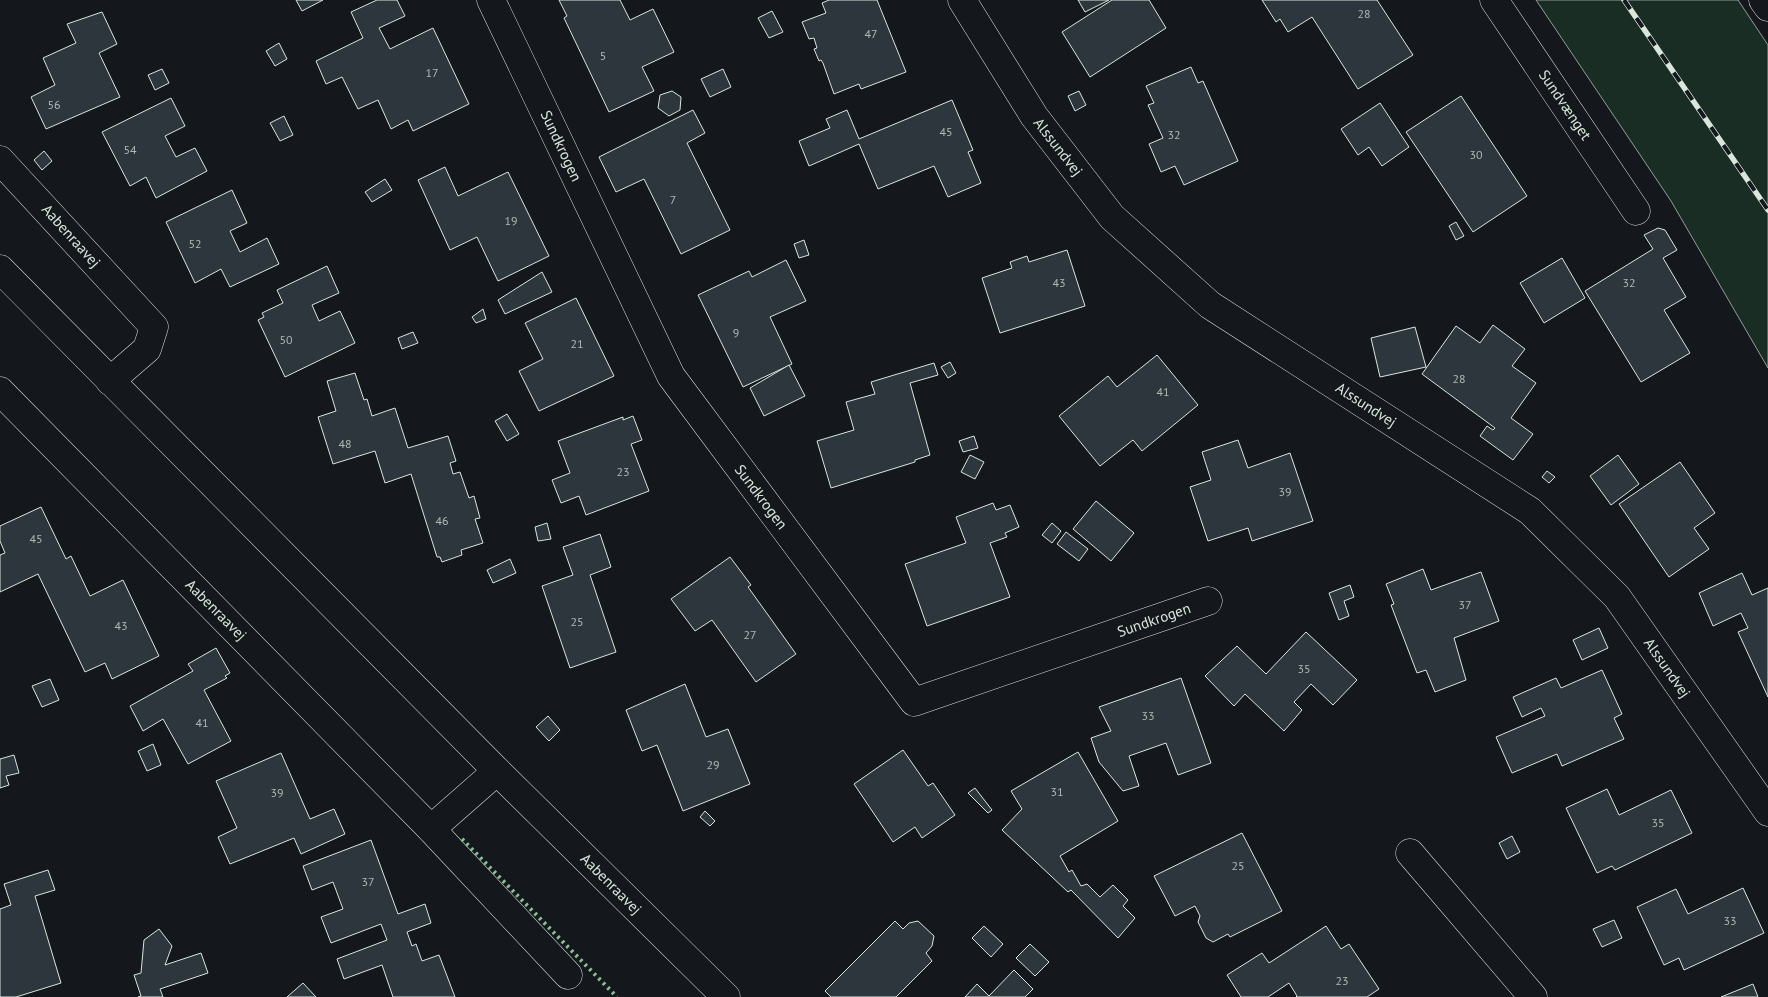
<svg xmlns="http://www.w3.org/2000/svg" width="1768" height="997" viewBox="0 0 1768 997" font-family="'PT Sans',sans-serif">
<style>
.green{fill:#1a2d24;stroke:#939e99}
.building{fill:#2c363c;stroke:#d8e6dc}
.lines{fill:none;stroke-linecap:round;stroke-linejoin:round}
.street-casing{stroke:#d8e6dc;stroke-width:29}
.secondary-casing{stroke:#d8e6dc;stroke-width:29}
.street{stroke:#14181c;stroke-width:28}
.secondary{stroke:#14181c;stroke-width:28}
.rail-casing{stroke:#d8e6dc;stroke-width:5.5}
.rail{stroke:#14181c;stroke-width:4;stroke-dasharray:11;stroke-linecap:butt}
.hedge{stroke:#8ac095;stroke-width:4;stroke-dasharray:2.5 4;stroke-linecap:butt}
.labels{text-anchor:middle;stroke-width:4;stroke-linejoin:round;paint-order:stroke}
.number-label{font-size:12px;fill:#adbab4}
.street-label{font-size:15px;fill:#d8e6dc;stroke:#14181c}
</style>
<rect width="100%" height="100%" fill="#14181c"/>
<path class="green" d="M1536,0h202l30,45v323l-97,-167z"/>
<g class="building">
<path d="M296,0h27l-21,11z"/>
<path d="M377,0h20l8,16 -26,12 11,21 43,-21 36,76 -56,27 -5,-11 -17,9 -13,-29 -20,9 -16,-32 -16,7 -10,-23 47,-23 -12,-26z"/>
<path d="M559,0h61l10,20 23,-11 21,43 -32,15 12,24 -45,21 -45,-94 3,-2z"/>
<path d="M829,0h48l29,72 -45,17 -2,-5 -25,10 -11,-31 -2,-3 -2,1 -5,-12 3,-1 -3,-10 -5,1 -7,-17 24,-9 -4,-10z"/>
<path d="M1078,0h31l-24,12z"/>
<path d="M1112,0h37l17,28 -76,49 -28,-45z"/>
<path d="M1262,0h115l36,55 -55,34 -46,-72 -24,15 -8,-13 -4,3z"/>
<path d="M772,11l11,21 -14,6 -11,-20z"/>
<path d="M102,12l15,32 -18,9 21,44 -74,32 -15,-32 24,-12 -12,-27 33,-15 -9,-19z"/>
<path d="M279,43l8,16 -12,7 -9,-15z"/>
<path d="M1191,67l7,16 5,-2 35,80 -54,24 -9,-19 -14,6 -12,-28 14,-6 -15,-33 6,-2 -8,-17z"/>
<path d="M162,69l7,14 -14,7 -7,-15z"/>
<path d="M723,69l8,18 -21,10 -9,-18z"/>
<path d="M672,91l9,6 -1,13 -11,6 -11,-8 2,-13z"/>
<path d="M1079,91l7,14 -11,6 -7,-15z"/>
<path d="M1461,96l66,100 -54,36 -67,-100z"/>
<path d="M171,98l14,28 -20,10 11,21 19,-9 12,23 -51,27 -10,-21 -16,9 -28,-54z"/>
<path d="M952,100l21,50 -5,2 13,31 -33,14 -14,-31 -56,23 -19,-45 -50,22 -10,-25 31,-13 -4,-9 21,-9 12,29z"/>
<path d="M1380,103l29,44 -27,19 -13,-19 -11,8 -17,-26z"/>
<path d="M693,110l12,23 -18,10 43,87 -49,24 -37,-75 -28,13 -17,-35z"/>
<path d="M284,116l9,19 -13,6 -10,-18z"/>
<path d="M44,151l8,10 -10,9 -8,-10z"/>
<path d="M445,167l13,29 50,-24 41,84 -51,25 -21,-44 -27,13 -32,-70z"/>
<path d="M385,179l7,11 -20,12 -7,-10z"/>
<path d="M232,190l15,33 -17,8 10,21 27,-14 12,26 -49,23 -9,-18 -26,14 -29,-61z"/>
<path d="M1456,222l8,14 -8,4 -7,-14z"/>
<path d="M1658,228l7,2 12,20 -14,8 23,39 -22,13 26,43 -49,29 -56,-91 68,-42 -9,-14z"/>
<path d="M804,240l5,15 -10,3 -5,-14z"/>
<path d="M1067,250l18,56 -85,27 -18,-55 30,-10 -2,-6 17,-6 2,6z"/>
<path d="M1562,258l23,40 -41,25 -24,-40z"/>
<path d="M786,260l20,41 -36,16 22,47 -49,23 -45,-92 51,-24 3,6z"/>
<path d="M327,266l12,27 -27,12 7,16 21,-10 15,32 -70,34 -27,-57 6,-3 -2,-4 21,-10 -6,-13z"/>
<path d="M542,272l10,20 -47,22 -7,-14z"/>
<path d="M576,298l38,78 -75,35 -20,-40 24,-12 -18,-36z"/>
<path d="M483,309l3,10 -10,4 -4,-6z"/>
<path d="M1493,325l32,24 -13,17 24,17 -25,35 22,16 -20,26 -33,-24 7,-10 6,4 2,-2 -73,-54 34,-48 24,17z"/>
<path d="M1415,327l11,40 -46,10 -9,-39z"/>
<path d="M413,332l5,11 -16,6 -4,-11z"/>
<path d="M1157,355l41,50 -56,46 -9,-11 -33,26 -41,-50 49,-40 9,11z"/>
<path d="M950,362l6,11 -8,5 -7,-11z"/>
<path d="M934,363l4,12 -28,8 20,72 -15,5v2l-84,26 -14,-47 37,-11 -8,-28 29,-8 -4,-12z"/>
<path d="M789,365l16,31 -41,20 -14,-28z"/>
<path d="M355,373l9,27 3,-1 5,17 23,-8 13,40 40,-12 8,25 -6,2 3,11 7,-2 9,26 5,-2 6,22 -5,1 8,24 -22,7 1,5 -20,7 -2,-5h-3l-26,-83 -26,9 -10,-32 -42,13 -15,-47 18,-6 -9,-30z"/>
<path d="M507,414l12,20 -12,7 -12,-20z"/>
<path d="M633,416l9,24 -11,4 18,47 -63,24 -7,-19 -18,7 -9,-23 18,-7 -12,-32 65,-24v3z"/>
<path d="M974,436l4,12 -15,4 -4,-11z"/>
<path d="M1238,440l10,28 42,-15 23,68 -61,20 -4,-13 -40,13 -18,-54 21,-7 -9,-28z"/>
<path d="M970,455l14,7 -9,17 -14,-7z"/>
<path d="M1618,455l21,29 -28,21 -21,-29z"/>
<path d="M1680,462l35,51 -21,15 15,21 -40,28 -50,-73z"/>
<path d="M1547,471l8,6 -6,6 -7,-6z"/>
<path d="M1096,501l38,32 -23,28 -38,-32z"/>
<path d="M993,503l3,7 14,-5 9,22 -14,6 2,4 -17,6 20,54 -83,29 -22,-62 61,-21 -10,-26z"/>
<path d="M41,507l25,52 5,-3 19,40 33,-16 36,76 -47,23 -7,-16 -20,9 -47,-98 -38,18v-37l5,-2 -5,-12v-15z"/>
<path d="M547,523l4,16 -13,2 -3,-14z"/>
<path d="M1052,523l9,8 -9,12 -10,-8z"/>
<path d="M1066,532l22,17 -9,12 -22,-17z"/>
<path d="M600,534l11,33 -21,8 26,77 -46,16 -28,-82 31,-11 -10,-28z"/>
<path d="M730,557l21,28 -3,2 48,67 -40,28 -44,-62 -17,11 -24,-32z"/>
<path d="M510,559l6,14 -23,10 -6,-13z"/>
<path d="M1423,569l8,21 50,-18 18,49 -45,17 12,42 -31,12 -9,-22 -9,3 -26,-68 3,-1 -8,-20z"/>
<path d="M1742,573l10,22 16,-7v109l-30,-65 10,-4 -7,-15 -28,13 -14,-33z"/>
<path d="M1350,585l4,12 -10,4 5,15 -10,4 -10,-27z"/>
<path d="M1599,628l9,20 -26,12 -9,-20z"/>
<path d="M1306,632l51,48 -24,25 -22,-21 -17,18 8,8 -18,21 -39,-37 -11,12 -29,-30 32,-30 29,28z"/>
<path d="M216,648l14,25 -5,3 2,2 -23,12 27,51 -43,23 -25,-45 -20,12 -13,-25 63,-35 -5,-7z"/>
<path d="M1602,670l20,44 -8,4 10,21 -62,27 -5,-12 -45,19 -16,-36 49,-21 -4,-8 -19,9 -9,-20 43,-19 5,10z"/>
<path d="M1181,678l30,85 -33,12 -12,-32 -37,13 10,30 -16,5 -24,-29 -8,-24 20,-7 -12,-24z"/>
<path d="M50,679l9,21 -17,7 -10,-21z"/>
<path d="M685,684l21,53 22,-8 22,55 -67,27 -26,-66 -15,6 -16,-41z"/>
<path d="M548,716l12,14 -11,11 -13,-14z"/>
<path d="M153,744l8,21 -14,6 -9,-20z"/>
<path d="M903,750l25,36 5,-3 22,32 -33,23 -7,-11 -22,15 -39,-58z"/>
<path d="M1078,752l40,69 -58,35 9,16 3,-2 9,16 6,-2 13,13 13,-12 15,15 -5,6 12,12 -17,20 -47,-48 -3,2 -66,-62 20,-21 -11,-18z"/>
<path d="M281,753l29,66 24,-10 11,25 -44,20 -7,-16 -64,26 -12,-27 19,-9 -21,-47z"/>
<path d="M14,755l5,18 -13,3 3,9 -9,3v-29z"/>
<path d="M975,788l17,22 -4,3 -20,-20z"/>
<path d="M1607,789l12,26 52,-25 21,43 -77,37 -3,-4 -15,7 -31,-65z"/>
<path d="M705,811l10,10 -5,5 -10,-9z"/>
<path d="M1242,833l40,78 -52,26 -2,-3 -15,8 -7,-4 -8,-16 2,-6 -5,-10 -20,10 -21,-40z"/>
<path d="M1512,836l8,16 -13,7 -8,-16z"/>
<path d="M371,840l27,74 27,-10 6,19 -24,9 5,14 4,-2 6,17 17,-6 16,42h-62l-11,-32 -38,14 -7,-20 50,-19 -6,-16 -50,19 -10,-26 22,-8 -10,-27 -21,8 -9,-24z"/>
<path d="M48,870l7,20 -20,6 26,87 -45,14h-16v-88l11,-4 -7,-21z"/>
<path d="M1743,888l21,45 -80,37 -5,-12 -15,7 -27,-58 39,-18 12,25z"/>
<path d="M1614,920l8,18 -20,9 -9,-18z"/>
<path d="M895,921l8,8 6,-6 9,-2 16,15 -2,10 -6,7 6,8 -36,36h-65l-6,-6z"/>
<path d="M984,926l19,18 -12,13 -19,-19z"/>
<path d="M1326,926l15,23 8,-5 30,45 -12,8h-71l1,-1 -8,-13 -21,14h-27l-14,-22 35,-22 7,10z"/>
<path d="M159,929l13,17 -7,19 36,-12 7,20 -48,16 3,8h-25l3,-1 -7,-21 7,-2 3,-33z"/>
<path d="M1030,944l19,18 -14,14 -19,-18z"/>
<path d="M1014,970l19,19 -8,8h-60l12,-13 12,12z"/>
<path d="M303,983l13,14h-29z"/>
<path d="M1753,984l5,13h-37z"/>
</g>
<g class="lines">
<g class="street-casing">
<g id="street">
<path d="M491,0l180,376 243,326 294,-101"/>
<path d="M962,0l72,116 78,101 98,88 320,206 87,86 151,215"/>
<path d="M1494,0l142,211"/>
<path d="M1763,0l5,7"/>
<path d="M0,160l154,167 -7,22 -37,32"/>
<path d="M0,391l431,438 137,146"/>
<path d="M431,829l66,-58"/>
<path d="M1410,853l123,144"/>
</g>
</g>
<g class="secondary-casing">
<path id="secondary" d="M0,269l497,502 229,226"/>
</g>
<use href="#street" class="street"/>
<use href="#secondary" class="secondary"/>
<g class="rail-casing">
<path id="rail" d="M1624,0l144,210"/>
</g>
<use href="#rail" class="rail"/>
<path class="hedge" d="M462,839l155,158"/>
</g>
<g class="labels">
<g class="number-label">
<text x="1364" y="18">28</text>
<text x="871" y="38">47</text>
<text x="603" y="60">5</text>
<text x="432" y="77">17</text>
<text x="54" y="109">56</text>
<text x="946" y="136">45</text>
<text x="1174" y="139">32</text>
<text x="130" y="154">54</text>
<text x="1476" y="159">30</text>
<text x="673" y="204">7</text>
<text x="511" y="225">19</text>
<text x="195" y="248">52</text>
<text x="1059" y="287">43</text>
<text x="1629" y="287">32</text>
<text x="736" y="337">9</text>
<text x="286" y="344">50</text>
<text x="577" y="348">21</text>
<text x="1459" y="383">28</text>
<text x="1163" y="396">41</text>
<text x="345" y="448">48</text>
<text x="623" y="476">23</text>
<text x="1285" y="496">39</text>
<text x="442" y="525">46</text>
<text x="36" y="543">45</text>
<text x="1465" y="609">37</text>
<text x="577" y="626">25</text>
<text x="121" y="630">43</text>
<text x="750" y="639">27</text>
<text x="1304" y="673">35</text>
<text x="1148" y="720">33</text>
<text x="202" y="727">41</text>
<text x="713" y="769">29</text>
<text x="1057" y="796">31</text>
<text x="277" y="797">39</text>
<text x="1658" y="827">35</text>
<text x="1238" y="870">25</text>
<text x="368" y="886">37</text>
<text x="1730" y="925">33</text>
<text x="1342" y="985">23</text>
</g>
<g class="street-label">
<text transform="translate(1565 105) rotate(56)" y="5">Sundvænget</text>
<text transform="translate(561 146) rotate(65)" y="5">Sundkrogen</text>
<text transform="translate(1058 147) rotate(52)" y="5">Alssundvej</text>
<text transform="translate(71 236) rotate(48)" y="5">Aabenraavej</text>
<text transform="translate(1366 405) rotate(33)" y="5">Alssundvej</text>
<text transform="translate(761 497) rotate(53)" y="5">Sundkrogen</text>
<text transform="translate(216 610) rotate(45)" y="5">Aabenraavej</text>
<text transform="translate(1154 620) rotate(-19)" y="5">Sundkrogen</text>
<text transform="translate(1667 668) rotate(55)" y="5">Alssundvej</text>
<text transform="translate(611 884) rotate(45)" y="5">Aabenraavej</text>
</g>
</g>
</svg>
